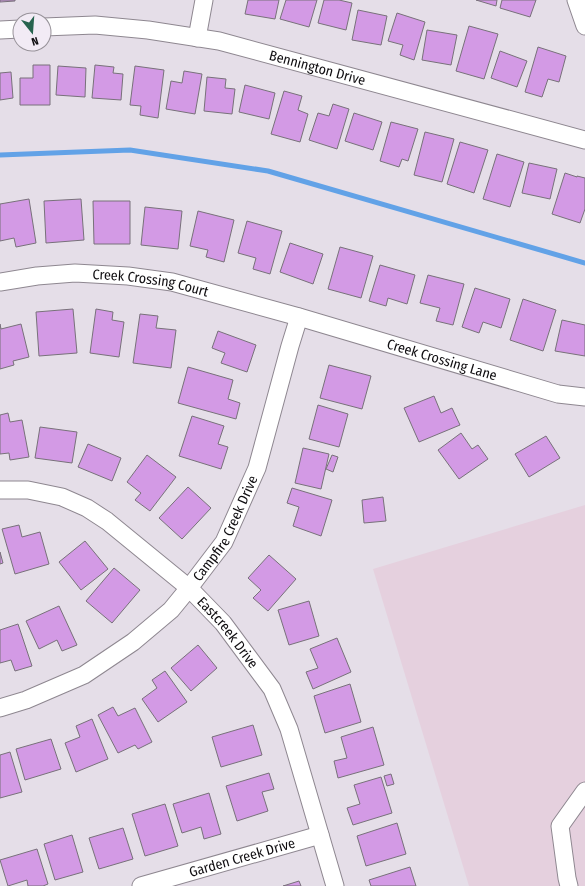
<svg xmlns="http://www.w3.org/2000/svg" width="585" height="886" viewBox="0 0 585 886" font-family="'Fira Sans Condensed',sans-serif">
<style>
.industrial{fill:#e5d0de}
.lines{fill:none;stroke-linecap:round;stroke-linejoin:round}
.stream{stroke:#62a2e7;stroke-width:5}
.building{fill:#d39ae5;stroke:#78717a}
.minor-casing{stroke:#8e8790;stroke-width:19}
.minor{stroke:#fff;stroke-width:17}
.labels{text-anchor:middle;stroke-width:3;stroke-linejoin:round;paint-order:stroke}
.street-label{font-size:14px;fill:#0f0d10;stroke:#f2ebf5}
</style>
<rect width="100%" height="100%" fill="#e5dee8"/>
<path class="industrial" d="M585,505v381h-116l-96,-317z"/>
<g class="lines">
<path class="stream" d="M0,155l130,-5 138,21 317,92"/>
</g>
<g class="building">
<path d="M0,0h15v1l-15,1z"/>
<path d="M248,0h31l-4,19 -30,-5z"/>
<path d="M286,0h31l-8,27 -29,-8z"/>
<path d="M324,0h15l13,3 -6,27 -28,-7z"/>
<path d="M476,0h21l-1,6z"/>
<path d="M502,0h34l-6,17 -30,-9z"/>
<path d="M358,10l29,6 -6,29 -29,-5z"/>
<path d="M397,13l28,9 -11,38 -14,-5 3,-10 -15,-4z"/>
<path d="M469,26l29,8 -14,45 -28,-8z"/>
<path d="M427,30l30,5 -6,30 -29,-5z"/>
<path d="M538,47l28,9 -7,26 -11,-3 -6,18 -17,-5z"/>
<path d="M500,51l27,10 -10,26 -26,-9z"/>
<path d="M33,65h17v40h-30v-27h13z"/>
<path d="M95,65l19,2 -1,6 10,1 -2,26 -29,-2z"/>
<path d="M58,66l28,2 -1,29 -29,-2z"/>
<path d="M135,66l29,4 -6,48 -18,-3 1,-9 -11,-1z"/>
<path d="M184,71l18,3 -7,40 -29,-5 5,-28 11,2z"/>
<path d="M11,72l2,26 -13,2v-27z"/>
<path d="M207,77l19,2 -1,9 10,1 -3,25 -28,-3z"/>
<path d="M245,85l30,8 -6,26 -30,-7z"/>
<path d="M284,91l18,5 -4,14 10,4 -8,28 -29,-8z"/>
<path d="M333,104l16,5 -12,40 -28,-9 9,-27 11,3z"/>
<path d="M354,113l28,9 -9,28 -28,-9z"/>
<path d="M391,122l27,7 -10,32 -6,-2 -3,8 -19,-6z"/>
<path d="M425,132l29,7 -12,43 -28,-7z"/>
<path d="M460,142l28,8 -14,43 -27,-9z"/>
<path d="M497,154l27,8 -14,45 -27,-8z"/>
<path d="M529,163l28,6 -7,30 -28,-6z"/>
<path d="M565,173l12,4v-1l8,2v31l-5,14 -28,-9z"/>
<path d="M29,199l7,44 -20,4 -2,-9 -14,3v-37z"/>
<path d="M81,199l3,41 -38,3 -2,-42z"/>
<path d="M93,201h37v43h-36z"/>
<path d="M145,207l37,4 -4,38 -37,-4z"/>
<path d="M198,211l36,9 -10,42 -18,-5 2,-7 -18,-4z"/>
<path d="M247,221l35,10 -12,43 -17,-5 3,-11 -18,-5z"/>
<path d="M290,243l33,11 -10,30 -33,-12z"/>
<path d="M340,247l33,9 -12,42 -33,-9z"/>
<path d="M380,265l35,10 -8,29 -19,-6 -2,8 -17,-5z"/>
<path d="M428,275l36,9 -11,41 -17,-4 4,-13 -20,-5z"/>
<path d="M475,288l35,11 -9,29 -18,-6 -4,11 -17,-6z"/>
<path d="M523,299l33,11 -13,41 -33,-11z"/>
<path d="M73,309l4,44 -38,3 -3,-44z"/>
<path d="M96,309l17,3 -1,8 12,2 -5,35 -29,-4z"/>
<path d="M140,314l18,2 -2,12 20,2 -5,38 -38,-5z"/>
<path d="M562,320l23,5v31l-30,-5z"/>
<path d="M0,324l1,5 20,-5 8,33 -16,4 1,4 -14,4z"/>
<path d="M218,331l38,14 -9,27 -26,-9 4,-10 -13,-5z"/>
<path d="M329,365l42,11 -9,33 -42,-11z"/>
<path d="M188,367l45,13 -5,19 12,4 -4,16 -58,-16z"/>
<path d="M434,396l7,17 11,-5 8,17 -41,17 -15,-34z"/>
<path d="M318,405l30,9 -9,33 -30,-8z"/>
<path d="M8,413l2,9 12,-2 7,37 -19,3 -1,-7 -9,1v-39z"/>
<path d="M192,416l32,10 -6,18 10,3 -7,22 -42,-13z"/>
<path d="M40,427l37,5 -5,31 -37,-5z"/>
<path d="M461,433l11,16 6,-4 10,14 -29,20 -21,-29z"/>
<path d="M546,436l14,22 -31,19 -14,-23z"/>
<path d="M88,444l33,14 -9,23 -34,-14z"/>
<path d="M303,448l26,6 -8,35 -26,-6z"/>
<path d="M147,455l29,22 -26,34 -15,-11 6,-7 -14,-11z"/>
<path d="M332,455l6,2 -5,15 -7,-3z"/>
<path d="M188,487l23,21 -29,31 -23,-21z"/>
<path d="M292,488l40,12 -11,36 -28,-10 6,-19 -12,-4z"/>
<path d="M383,497l3,24 -22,2 -2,-23z"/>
<path d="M19,525l3,12 18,-5 9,32 -34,10 -13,-45z"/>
<path d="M85,541l23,28 -27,21 -22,-28z"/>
<path d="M0,552l3,11 -3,1z"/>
<path d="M269,555l27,24 -28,32 -15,-13 8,-8 -13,-12z"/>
<path d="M114,568l26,22 -28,33 -26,-22z"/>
<path d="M309,601l10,35 -30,9 -11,-35z"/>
<path d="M59,606l18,39 -15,6 -5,-11 -18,9 -13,-28z"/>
<path d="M18,624l14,42 -17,5 -4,-11 -11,3v-33z"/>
<path d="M337,638l14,34 -38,17 -7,-17 12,-4 -8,-19z"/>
<path d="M198,645l19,23 -26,23 -20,-23z"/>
<path d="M165,671l22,31 -29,20 -16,-23 15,-11 -5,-8z"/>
<path d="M350,684l11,38 -36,11 -11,-37z"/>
<path d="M113,707l5,9 17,-8 17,34 -14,7 -3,-4 -17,8 -20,-38z"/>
<path d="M92,719l16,40 -32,13 -11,-29 15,-6 -4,-11z"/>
<path d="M253,725l9,30 -41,12 -9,-30z"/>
<path d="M373,727l11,38 -46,13 -4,-17 13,-3 -6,-21z"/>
<path d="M51,739l10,30 -36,11 -9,-31z"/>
<path d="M10,752l12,40 -22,6v-43z"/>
<path d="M269,773l5,16 -12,3 6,19 -31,10 -11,-35z"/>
<path d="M391,774l3,10 -7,2 -3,-10z"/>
<path d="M381,777l11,36 -39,12 -6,-17 13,-4 -6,-19z"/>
<path d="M209,793l12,41 -17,5 -3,-12 -19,6 -9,-29z"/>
<path d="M165,804l13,42 -33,10 -13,-42z"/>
<path d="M397,823l9,31 -40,12 -9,-30z"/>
<path d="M123,828l10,31 -34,10 -10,-31z"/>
<path d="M72,835l11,37 -28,8 -11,-36z"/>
<path d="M37,849l11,35 -5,2h-15l-1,-6 -19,6 -8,-26z"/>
<path d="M410,867l6,19h-45l-2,-6z"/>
<path d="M299,881l2,5h-18z"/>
</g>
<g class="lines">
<g class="minor-casing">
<g id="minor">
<path d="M576,0l9,26"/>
<path id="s1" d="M44,27l51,-2 53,5 71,11 366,99"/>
<path d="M0,30l20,-1"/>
<path d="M197,38l7,-38"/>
<path id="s2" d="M0,282l37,-6 38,-3 53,3 44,6 127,35 259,77 27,3"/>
<path id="s3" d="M0,490h28l34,7 25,11 20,13 82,67 34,35 49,66 17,40 46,157"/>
<path id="s4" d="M0,708l26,-8 58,-25 49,-33 38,-32 18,-22 35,-46 33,-74 33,-122 9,-29"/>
<path id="s5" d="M141,886l179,-51"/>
<path d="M569,886l-2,-8 -7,-52 25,-35"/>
</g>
</g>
<use href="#minor" class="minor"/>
</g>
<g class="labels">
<g class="street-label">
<text dy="5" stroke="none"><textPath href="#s1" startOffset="278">Bennington Drive</textPath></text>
<text dy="5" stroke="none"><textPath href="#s2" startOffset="152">Creek Crossing Court</textPath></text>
<text dy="5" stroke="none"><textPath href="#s2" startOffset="454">Creek Crossing Lane</textPath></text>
<text dy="5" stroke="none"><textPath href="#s4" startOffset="298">Campfire Creek Drive</textPath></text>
<text dy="5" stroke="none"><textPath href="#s3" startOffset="279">Eastcreek Drive</textPath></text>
<text dy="5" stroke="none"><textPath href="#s5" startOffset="105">Garden Creek Drive</textPath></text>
</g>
</g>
<g transform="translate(32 32) rotate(163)"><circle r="19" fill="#f2ebf5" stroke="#979299"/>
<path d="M0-3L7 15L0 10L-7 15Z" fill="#27644f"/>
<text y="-6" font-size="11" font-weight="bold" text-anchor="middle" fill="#0f0d10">N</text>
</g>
</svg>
